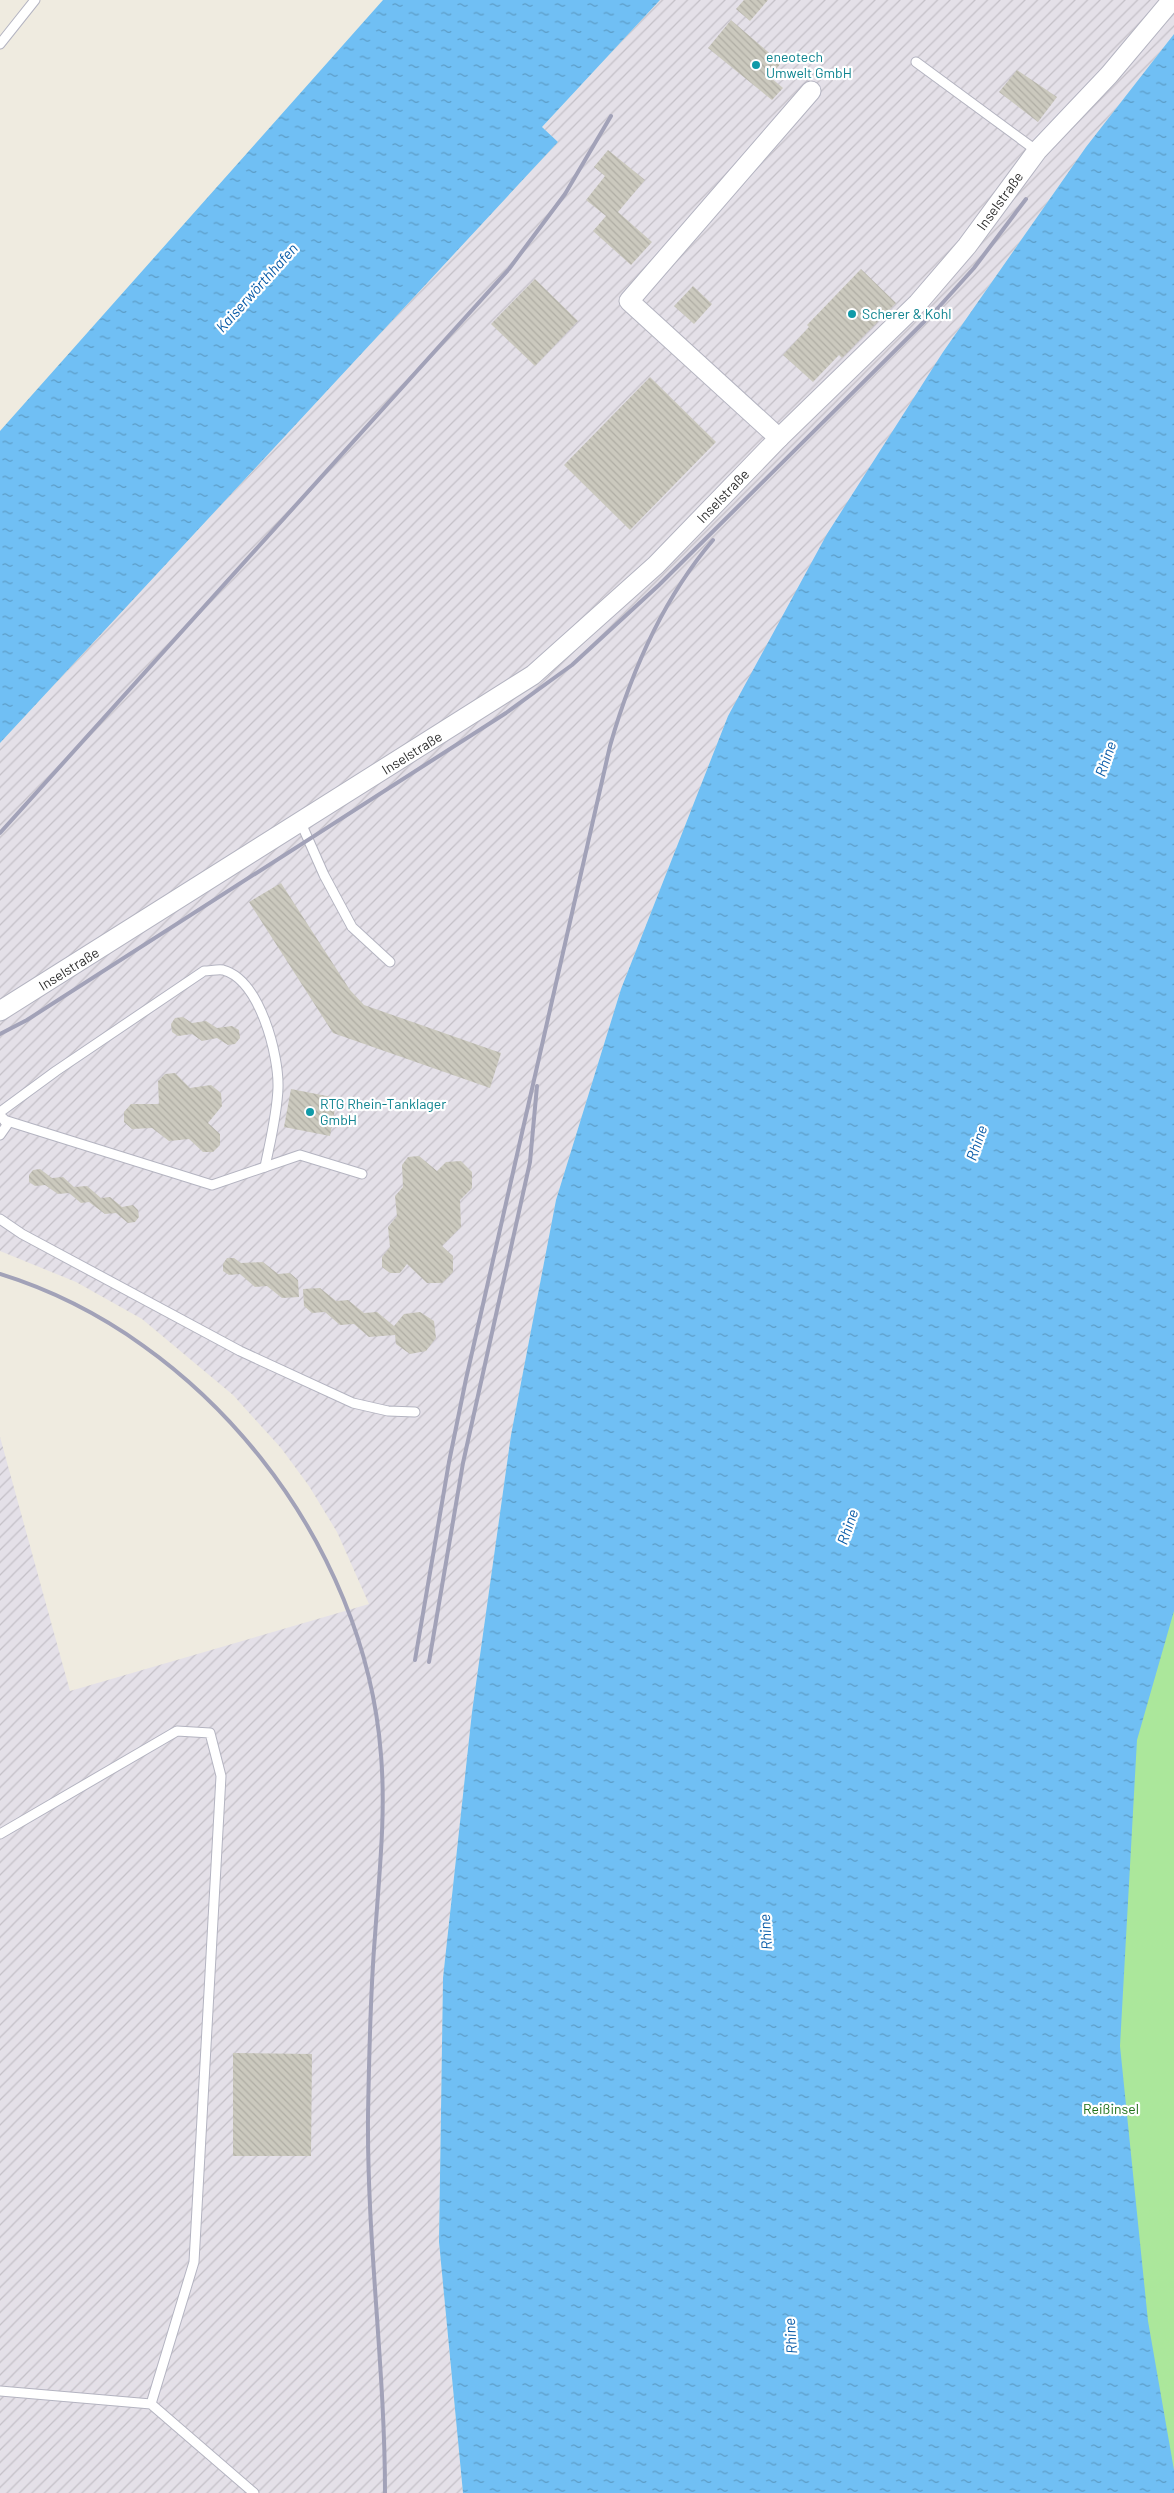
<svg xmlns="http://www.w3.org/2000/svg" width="1174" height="2493" viewBox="0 0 1174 2493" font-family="Barlow,sans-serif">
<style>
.industrial{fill:url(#industrial-furrows)}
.park{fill:#abe79b}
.water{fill:url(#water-ripples)}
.building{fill:url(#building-back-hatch)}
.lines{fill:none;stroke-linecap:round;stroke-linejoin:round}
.lane-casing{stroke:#b4b4c1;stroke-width:11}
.street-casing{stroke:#b4b4c1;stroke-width:21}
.lane{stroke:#fff;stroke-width:9}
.street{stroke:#fff;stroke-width:19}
.rail{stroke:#a2a2b8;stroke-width:4}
.culture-dot{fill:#0f9aa8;stroke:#fff;stroke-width:2}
.labels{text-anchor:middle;stroke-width:4.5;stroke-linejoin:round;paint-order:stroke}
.culture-label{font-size:14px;fill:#0d838f;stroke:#fff;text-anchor:start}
.street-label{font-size:14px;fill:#2e2e2e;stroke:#fff}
.park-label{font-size:14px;fill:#1e7018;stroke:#fff}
.water-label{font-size:15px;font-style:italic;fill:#085ba8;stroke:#fff}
</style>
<defs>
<pattern id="industrial-furrows" width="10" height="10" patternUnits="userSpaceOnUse" patternTransform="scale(1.25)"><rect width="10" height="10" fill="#e4e0e8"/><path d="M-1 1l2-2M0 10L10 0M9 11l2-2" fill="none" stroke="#c4c0c7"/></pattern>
<pattern id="water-ripples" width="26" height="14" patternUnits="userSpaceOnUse" patternTransform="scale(1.25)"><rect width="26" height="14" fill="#70bff4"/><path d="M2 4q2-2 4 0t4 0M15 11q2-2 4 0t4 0" fill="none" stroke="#5c9cc6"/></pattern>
<pattern id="building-back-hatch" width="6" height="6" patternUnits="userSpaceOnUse" patternTransform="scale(1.25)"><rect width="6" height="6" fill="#cbc9be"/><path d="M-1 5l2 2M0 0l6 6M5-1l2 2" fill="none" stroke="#afada4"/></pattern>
</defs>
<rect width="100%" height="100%" fill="#efebe0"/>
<path class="industrial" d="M660,0h514v34l-88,113 -143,205 -215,364 -107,273 -65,211 -45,235 -39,277 -29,266 -4,264 24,251h-463v-1056l70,254 299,-87 -32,-72 -28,-46 -28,-38 -48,-53 -91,-76 -66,-37 -76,-31v-508l558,-601 -16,-15z"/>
<path class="park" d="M1174,1331v1162h-100l-19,-151z"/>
<g class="water">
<path d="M383,0h277l-118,127 16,15 -558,601v-312z"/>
<path d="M1174,34v1577l-37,129 -17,306 28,275 26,149v23h-711l-24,-251 4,-264 29,-266 39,-277 45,-235 65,-211 107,-273 99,-182 116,-182 143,-205z"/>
</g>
<g class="building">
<path d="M744,0h24l-18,21 -14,-12z"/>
<path d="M731,20l50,43 -11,14 13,11 -11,12 -64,-52z"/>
<path d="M1017,70l40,27 -19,25 -39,-30z"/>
<path d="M608,150l37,30 -27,32 34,30 -21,23 -38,-34 13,-15 -20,-16 19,-24 -11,-9z"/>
<path d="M861,269l35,34 -54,55 -3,-3 -26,27 -30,-27 26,-28 -2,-2z"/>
<path d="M535,279l43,42 -43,45 -44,-42z"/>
<path d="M693,286l19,18 -18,20 -20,-18z"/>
<path d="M650,377l66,65 -86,88 -66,-65z"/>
<path d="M281,883l69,107 14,15 137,48 -11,35 -157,-55 -84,-131z"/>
<path d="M183,1017l9,6 14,-2 11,7 15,-2 7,4 1,8 -5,6 -7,1 -11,-7 -15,3 -10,-7 -14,2 -6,-4 -1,-8 4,-6z"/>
<path d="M175,1073l15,15 21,-3 10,8 1,13 -14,17 12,11v11l-7,7h-10l-14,-13 -20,2 -17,-13 -20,1 -8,-7v-10l7,-8h28l-1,-23 7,-7z"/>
<path d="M291,1089l46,9 -7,38 -46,-9z"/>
<path d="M419,1156l18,15 9,-9 15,-1 11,11v16l-12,12 1,27 -19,19 11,10v16l-11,11h-15l-20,-19 -7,9h-10l-8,-6v-10l8,-10 -2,-20 9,-11 -2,-20 8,-9 -1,-22 6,-8z"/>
<path d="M40,1169l12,9 11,-1 11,10 13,-1 14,12 9,-1 12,10 11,-2 5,5 1,7 -4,5 -7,1 -12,-10 -11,1 -16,-12 -8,1 -12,-10 -11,1 -13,-9 -10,1 -6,-4v-7l4,-5z"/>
<path d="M227,1258h7l7,5 22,-1 15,12 12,-1 8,7 1,17 -17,1 -15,-12 -12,1 -15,-13 -11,1 -6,-4v-7z"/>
<path d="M320,1288l16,13 12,-1 16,13 13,-1 17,14 10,-12 16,-2 14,9 2,17 -10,13 -16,3 -14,-10 -1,-9 -26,2 -15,-13 -14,1 -15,-13 -13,1 -8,-7 -1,-17z"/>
<path d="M233,2053l79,1 -1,102h-78z"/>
</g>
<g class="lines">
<g class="lane-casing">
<g id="lane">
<path d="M0,44l35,-44"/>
<path d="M916,62l121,89"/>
<path d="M301,823l23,52 28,52 38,35"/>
<path d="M0,1112l56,-41 148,-100c6,0 14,-2 19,-1 37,10 56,85 55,118 -1,27 -8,54 -13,79"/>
<path d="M4,1120l208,65 88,-30 62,19"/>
<path d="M0,1135l7,-10 -4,-7"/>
<path d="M0,1219l22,15 218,117 113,52 35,8 27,1"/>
<path d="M0,1834l177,-103 33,2 11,43 -27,486 -43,142"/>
<path d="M0,2391l151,13 103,89"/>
</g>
</g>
<g class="street-casing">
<g id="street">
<path d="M779,438l-150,-137 182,-210"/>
<path d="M0,1011l533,-336 123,-110 123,-127 139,-135 49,-57 70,-95 72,-76 63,-75"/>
</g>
</g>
<use href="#lane" class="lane"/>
<use href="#street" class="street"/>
<g class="rail">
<path d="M0,833l509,-564 56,-75 46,-78"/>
<path d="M0,1034l27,-14 479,-307 66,-48 87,-80 279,-277 36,-40 52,-69"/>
<path d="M0,1274c204,63 365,268 381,481 5,60 -2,120 -6,181 -5,60 -6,121 -7,181 -1,126 17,250 17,376"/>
<path d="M415,1660l34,-198 17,-83 144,-633c21,-74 52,-146 103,-206"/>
<path d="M429,1662l34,-199 67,-301 7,-76"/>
</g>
</g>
<g class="culture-dot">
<circle cx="756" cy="65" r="5"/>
<circle cx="852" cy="314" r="5"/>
<circle cx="310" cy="1112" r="5"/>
</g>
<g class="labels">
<g class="culture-label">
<text x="766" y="62">eneotech<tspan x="766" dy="16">Umwelt GmbH</tspan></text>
<text x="862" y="319">Scherer &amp; Kohl</text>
<text x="320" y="1109">RTG Rhein-Tanklager<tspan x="320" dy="16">GmbH</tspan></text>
</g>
<g class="street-label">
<text transform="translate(1000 201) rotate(-54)" y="5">Inselstraße</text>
<text transform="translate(723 496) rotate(-46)" y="5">Inselstraße</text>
<text transform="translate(412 753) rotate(-32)" y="5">Inselstraße</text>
<text transform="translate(69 969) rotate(-32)" y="5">Inselstraße</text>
</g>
<g class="park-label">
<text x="1111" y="2114">Reißinsel</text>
</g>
<g class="water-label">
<text transform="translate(257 288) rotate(-48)" y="5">Kaiserwörthhafen</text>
<text transform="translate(1106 759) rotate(-71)" y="5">Rhine</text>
<text transform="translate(977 1143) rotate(-71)" y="5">Rhine</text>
<text transform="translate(848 1527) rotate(-71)" y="5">Rhine</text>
<text transform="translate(766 1932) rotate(-94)" y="5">Rhine</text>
<text transform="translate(791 2336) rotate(-94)" y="5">Rhine</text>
</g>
</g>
</svg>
